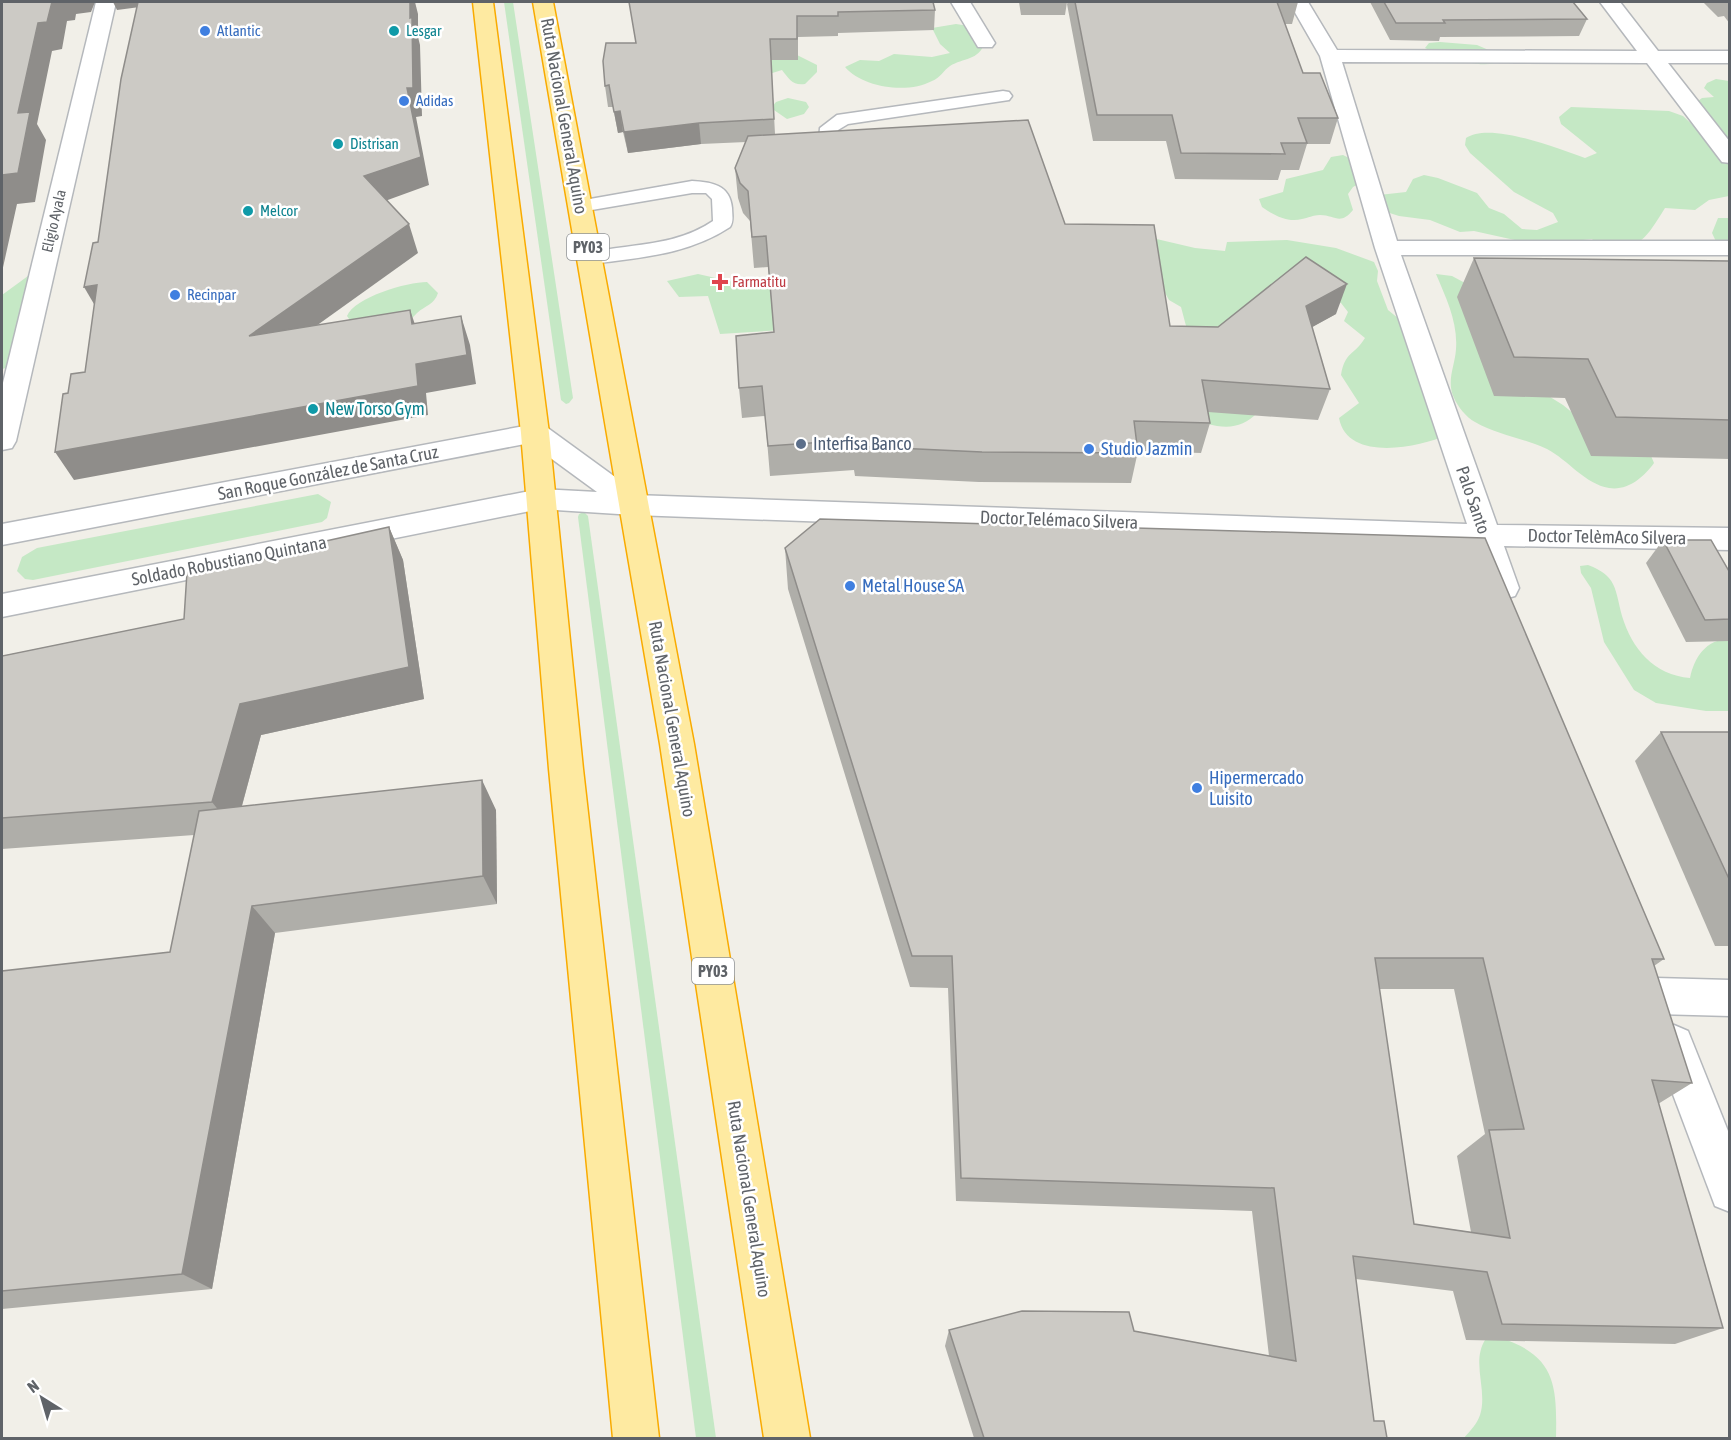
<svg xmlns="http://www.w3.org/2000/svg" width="1731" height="1440" viewBox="0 0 1731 1440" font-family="'Asap Condensed',sans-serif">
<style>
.green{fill:#c5e8c5}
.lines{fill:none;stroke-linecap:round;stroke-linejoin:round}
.service-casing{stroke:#b5b8bc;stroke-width:3}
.minor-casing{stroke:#b5b8bc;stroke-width:3}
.tertiary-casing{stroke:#b5b8bc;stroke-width:3}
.trunk-casing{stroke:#f9ab00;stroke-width:3}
.service{fill:#fff;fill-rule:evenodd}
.minor{fill:#fff;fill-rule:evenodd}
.tertiary{fill:#fff;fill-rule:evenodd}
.trunk{fill:#feeaa1;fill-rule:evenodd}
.wall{fill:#afaea9;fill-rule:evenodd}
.shaded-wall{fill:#8f8d8a}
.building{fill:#cccac5;stroke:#8f8d8a;stroke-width:1.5;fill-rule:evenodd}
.shop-dot{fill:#3f7fe0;stroke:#fff;stroke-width:2}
.culture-dot{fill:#0f9aa8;stroke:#fff;stroke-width:2}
.health-dot{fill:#e0444e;stroke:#fff;stroke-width:2}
.service-dot{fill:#5c6f8a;stroke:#fff;stroke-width:2}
.labels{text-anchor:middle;stroke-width:5;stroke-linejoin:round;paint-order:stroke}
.far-shop-label{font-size:15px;fill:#366cbe;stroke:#fff;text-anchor:start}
.far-culture-label{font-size:15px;fill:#0d838f;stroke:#fff;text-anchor:start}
.far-street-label{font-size:15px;fill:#5f6368;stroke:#fff}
.far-health-label{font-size:15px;fill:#be3a42;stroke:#fff;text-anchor:start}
.shield{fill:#fff;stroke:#8f9295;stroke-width:1.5}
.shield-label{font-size:16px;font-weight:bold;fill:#5f6368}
.street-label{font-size:18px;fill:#5f6368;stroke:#fff}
.culture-label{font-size:18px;fill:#0d838f;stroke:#fff;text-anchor:start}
.service-label{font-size:18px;fill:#4e5e75;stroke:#fff;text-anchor:start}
.shop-label{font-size:18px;fill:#366cbe;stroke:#fff;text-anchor:start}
</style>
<rect width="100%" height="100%" fill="#f1efe8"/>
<g class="green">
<path d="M504,2h9l60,396 -4,5 -3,1 -5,-4z"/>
<path d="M956,24l13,2 15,18c-5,16 -21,14 -34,22 -6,4 -10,12 -18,15 -24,13 -69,7 -87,-14l15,-7 19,1 15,-7 38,3 18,-4 -10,-9 -8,-16z"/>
<path d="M1440,42l37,3 21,9 3,6c-16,12 -58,-4 -76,-12l4,-5z"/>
<path d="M795,54l22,11v7l-12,12c-12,2 -16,-5 -23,-14l-16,5 -27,-7z"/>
<path d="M1716,79l13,2v115l-20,4 -14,10 -30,-2c-20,32 -22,36 -58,48l-15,-17 -54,6 -64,-14 -14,1 -30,-12 -31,-4 -28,-9 8,-12 27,-3 7,-13 11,-4 14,3 39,15 12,15 15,6 18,15 15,1 21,-8 -5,-9 -39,-21 -44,-39 -5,-8 1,-7c24,-17 93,11 119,20l12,-5 -36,-29 -2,-7 12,-10 98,4 14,5 14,13 -7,-22 12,-9 12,-1 -10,-9 3,-5z"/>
<path d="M788,98l18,4 3,5 -5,7 -17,5 -16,-11 5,-6z"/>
<path d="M1343,155l10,5 9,22 -9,5 -5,7 5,16c-13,16 -18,5 -33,5 -7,0 -12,3 -18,4 -14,4 -29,-4 -40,-12l-3,-8 24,-7 3,-13 37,-9 8,-13z"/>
<path d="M1718,218h11v33l-9,-1 -8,-17z"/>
<path d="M1148,237l47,11 30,3 2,-9 60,-2 49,8 38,14 4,9 -1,10 11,29 21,17 38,108c-29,13 -100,27 -108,-17l20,-15 -18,-28c4,-24 13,-19 24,-37l-21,-17 4,-9 -7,-9 -30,-12 -53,121c-15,16 -30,17 -51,12l-17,-83 -9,-34 -12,-7 -5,-9z"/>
<path d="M698,274l58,13 29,-7 -3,50 -62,4 -12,-38 -29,1 -12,-16z"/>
<path d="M1436,274l16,2 26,14 45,90 40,25 33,27 53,19 5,12c-10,14 -26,28 -45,25 -24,-4 -41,-28 -62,-39 -23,-11 -50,-14 -72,-27 -9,-5 -17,-15 -21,-24 -8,-17 1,-32 2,-49 2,-27 -10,-51 -20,-75z"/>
<path d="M28,276l7,2 -20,88 -13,3v-74z"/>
<path d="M427,282l11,11c-4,12 -12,12 -21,20 -5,5 -9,10 -15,14l-46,2 -9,-13c8,-19 60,-34 80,-34z"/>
<path d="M318,494l13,8 -4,16 -5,4 -289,58 -8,-1 -8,-8 5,-14 15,-9z"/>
<path d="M584,512l4,4 128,922h-20l-118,-921 1,-3z"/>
<path d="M1588,565c29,11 27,24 34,51 10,33 32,59 68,62 4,-20 16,-39 39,-39v72h-23l-50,-8 -22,-13 -30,-48 -13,-54 -10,-15 -1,-7z"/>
<path d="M1498,1337c58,18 59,48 58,101h-92c6,-7 13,-14 16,-23 8,-25 -9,-52 5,-75z"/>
</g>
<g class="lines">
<g class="service-casing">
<g id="service">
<path d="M1003,91l6,1 3,4 -3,4 -161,24 -10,6 -2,23 -3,4h-12l-3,-4 2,-25 17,-13z"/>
<path d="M692,181c20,1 38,4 40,27 0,7 2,13 -2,19 -35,23 -74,29 -115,34 -11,1 -21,4 -32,1l-3,-4 3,-4c45,-11 90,-6 130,-33l-1,-22 -6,-6h-14l-112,19 -7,-2 -2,-4 2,-4z"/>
</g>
</g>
<g class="minor-casing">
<g id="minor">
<path d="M96,2h20l-100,439 -4,7 -10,2v-63z"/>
<path d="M951,2h19l25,41 -3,4h-14z"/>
<path d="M1289,2h19l29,48 300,1 -37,-49h20l38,49h72v12h-62l62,79v21l-8,-1 -75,-99 -305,-1 55,179h333v14h-329l96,270 233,3v22l-226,-4 15,42 -4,8 -11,3 -11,-3 -19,-51 -840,-30 -10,-3 -4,-7 4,-7 10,-3 833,29 -92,-276 -55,-192z"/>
<path d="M1656,978l74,2v36l-74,-2 -14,-5 -5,-13 5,-13z"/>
<path d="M1674,1025l14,6 42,105v76l-15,-6 -61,-162 6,-13z"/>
</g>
</g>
<g class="tertiary-casing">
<path id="tertiary" d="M535,424l10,2 99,72 4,7 -4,7 -10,3 -94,-6 -538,108v-23l538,-105 57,3 -67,-49 -528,102v-21z"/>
</g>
<g class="trunk-casing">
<g id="trunk">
<path d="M473,2h20l56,431 34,336 76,669h-46l-64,-669 -28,-336z"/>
<path d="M533,2h20l141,742 116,694h-46l-104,-694z"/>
</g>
</g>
<use href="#service" class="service"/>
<use href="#minor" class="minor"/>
<use href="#tertiary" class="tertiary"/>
<use href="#trunk" class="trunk"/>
</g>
<g class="wall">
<path d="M629,2h304l2,8 -1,20 -96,3v3l-40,1v23h-27l4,74 290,90 105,102 48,1 118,-13 -24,13 18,62 -12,31 -110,-8 2,11 -9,30 -63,-2 -7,32 -152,-1 -124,-6 -1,-6 -84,6 -5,-60 -23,2 -3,-30 35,-56 -6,-65 -14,1 -4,-47 -7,-8 -5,-15 -3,-30 11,-26 -45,2 -73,9 -5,-21 -5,1 -5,-26h-5l-3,-21 31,-43z"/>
<path d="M1019,2h48l-2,13h-44z"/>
<path d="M1068,2h230l-6,22h-7l18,49 35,45 -8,26h-23l-8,26h-18l-3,10 -103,-1 -9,-38h-73l-26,-137z"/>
<path d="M1370,2h203l14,17 -8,17 -139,1 -1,4 -49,-1z"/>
<path d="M1703,2h27v22l-6,-8 -6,1z"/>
<path d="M1474,258l256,4v197l-139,-3 -26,-58 -71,-2 -37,-99z"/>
<path d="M389,527l14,33 21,139 -163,36 -19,71 254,4 1,94 -222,29 -63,356 -210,20v-338l168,-19 24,-117 -192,14v-193l182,-37z"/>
<path d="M1663,540l67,33v68l-44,1 -40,-79z"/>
<path d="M785,548l879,411 -10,7 38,117 -34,21 65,224 -48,16 -209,-4 -13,-49 -97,-12 18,142 13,17h-413l-29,-92 4,-16 185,1 135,25 -17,-145 -296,-10 -8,-213 -38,-1 -122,-398zM1379,989h75l31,145 -28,22 14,76 -57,-8z"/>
<path d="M1661,732h69v214h-15l-80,-185z"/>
</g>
<g class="shaded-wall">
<path d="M52,2h43l-4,10 -15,2 -1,6 -8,1 -5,28 -10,2 -15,73 9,16 -11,62 -18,2 -15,68v-97l16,-62 20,-90z"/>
<path d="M113,2h40l2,3 -38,5z"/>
<path d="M410,2h5l3,12v23l2,8 2,71 -6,1 13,68 -55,20 -10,-29 43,-88z"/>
<path d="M620,111l3,21 -5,1 -4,-21z"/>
<path d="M699,123l2,21 -73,9 -4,-21z"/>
<path d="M409,224l9,29 -155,111 -14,-28z"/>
<path d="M1347,284l-11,30 -40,22 10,-30z"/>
<path d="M97,285l4,31 -17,-29z"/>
<path d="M410,310l10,29 -8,-15z"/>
<path d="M461,316l9,29 6,39 -50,9 2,22 -354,65 -19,-28 361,-88z"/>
<path d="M389,527l14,33 21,139 -163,36 -26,96 -23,-29 28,-98z"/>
<path d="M482,780l14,30 1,94 -14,-28z"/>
<path d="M252,906l23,27 -63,356 -30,-15z"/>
</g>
<g class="building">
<path d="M2,2h50l-5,20 -9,1 -20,90 12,-1 -12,61 -16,2z"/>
<path d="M138,2h272v16l2,-1 1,71h-6l14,69 -57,19 45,48 -160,112 161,-26 2,14 49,-8 6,39 -51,9 2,22 -363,66 8,-58 5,-1 3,-19 14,-2 12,-87 -13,2 9,-44 5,-1 23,-163z"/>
<path d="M629,2h304l2,8 -97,2v4h-41v23h-27l4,80 -75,4 -75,9 -4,-21 -6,1 -5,-27 -4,1 -2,-25 3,-18h30z"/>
<path d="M1075,2h202l26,71h17l18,45h-40l9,25h-26l4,11 -104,-1 -9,-38h-75z"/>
<path d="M1384,2h189l14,17 -144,1 2,3h-49z"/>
<path d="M1028,120l37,104 89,1 16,101 48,1 88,-70 41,27 -41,22 24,83 -128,-9 8,43 -76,-2 4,32 -156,-1 -128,-6 -1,-6 -85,6 -6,-60 -23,2 -3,-52 38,-4 -8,-96 -14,1 -4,-46 -8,-8 -5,-15 13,-32z"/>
<path d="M1474,258l255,3 1,159 -114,-3 -28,-58 -74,-2z"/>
<path d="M820,519l665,19 179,421h-12l40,124 -40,-3 71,248 -221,-4 -15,-52 -134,-16 21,165h10l3,17h-403l-35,-108 73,-19 107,1 5,19 162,30 -22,-173 -313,-10 -9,-222h-40l-127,-408zM1375,958h108l41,171 -35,1 21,108 -96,-14z"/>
<path d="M389,527l20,140 -169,37 -28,98 -210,16v-162l182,-37 3,-47z"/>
<path d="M1663,540h48l19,33v46l-25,1z"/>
<path d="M1661,732h69v149z"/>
<path d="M482,780l1,96 -231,30 -70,368 -180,17v-320l168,-19 29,-141z"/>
</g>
<g class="shop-dot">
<circle cx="205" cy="31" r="6"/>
<circle cx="404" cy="101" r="6"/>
<circle cx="175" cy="295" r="6"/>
<circle cx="1089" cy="449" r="6"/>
<circle cx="850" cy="586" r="6"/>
<circle cx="1197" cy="788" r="6"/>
</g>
<g class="culture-dot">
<circle cx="394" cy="31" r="6"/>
<circle cx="338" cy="144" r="6"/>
<circle cx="248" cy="211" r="6"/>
<circle cx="313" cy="409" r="6"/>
</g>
<path class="health-dot" d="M717 273h6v6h6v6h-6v6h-6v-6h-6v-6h6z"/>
<circle class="service-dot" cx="801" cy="444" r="6"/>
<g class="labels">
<g class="far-shop-label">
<text x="217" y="36">Atlantic</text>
<text x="416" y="106">Adidas</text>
<text x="187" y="300">Recinpar</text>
</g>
<g class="far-culture-label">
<text x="406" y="36">Lesgar</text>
<text x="350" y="149">Distrisan</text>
<text x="260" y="216">Melcor</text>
</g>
<g class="far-street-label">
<text transform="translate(54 221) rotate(-77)" y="5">Eligio Ayala</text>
</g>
<g class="far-health-label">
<text x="732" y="287">Farmatitu</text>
</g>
<g class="shield">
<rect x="567" y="234" width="42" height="26" rx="4.5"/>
<rect x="692" y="958" width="42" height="26" rx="4.5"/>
</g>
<g class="shield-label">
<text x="588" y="253">PY03</text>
<text x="713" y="977">PY03</text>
</g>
<g class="street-label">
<text transform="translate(564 116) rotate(80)" y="6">Ruta Nacional General Aquino</text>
<text transform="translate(328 473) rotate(-11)" y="6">San Roque González de Santa Cruz</text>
<text transform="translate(1473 500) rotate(71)" y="6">Palo Santo</text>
<text transform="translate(1059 520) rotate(2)" y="6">Doctor Telémaco Silvera</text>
<text transform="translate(1607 537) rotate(1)" y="6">Doctor TelèmAco Silvera</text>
<text transform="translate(229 561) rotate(-11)" y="6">Soldado Robustiano Quintana</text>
<text transform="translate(672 719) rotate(80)" y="6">Ruta Nacional General Aquino</text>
<text transform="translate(749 1199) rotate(81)" y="6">Ruta Nacional General Aquino</text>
</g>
<g class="culture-label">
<text x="325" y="415">New Torso Gym</text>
</g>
<g class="service-label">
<text x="813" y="450">Interfisa Banco</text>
</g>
<g class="shop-label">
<text x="1101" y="455">Studio Jazmin</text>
<text x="862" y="592">Metal House SA</text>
<text x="1209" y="784">Hipermercado<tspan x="1209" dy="21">Luisito</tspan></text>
</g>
</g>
<rect width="1731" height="1440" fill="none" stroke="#5f6368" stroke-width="6"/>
<g transform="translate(42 1398) rotate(323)" stroke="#ffffff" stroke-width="4.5" paint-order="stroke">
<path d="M0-4.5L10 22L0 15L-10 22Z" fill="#5f6368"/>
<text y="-9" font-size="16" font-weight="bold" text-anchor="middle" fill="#5f6368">N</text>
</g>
</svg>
